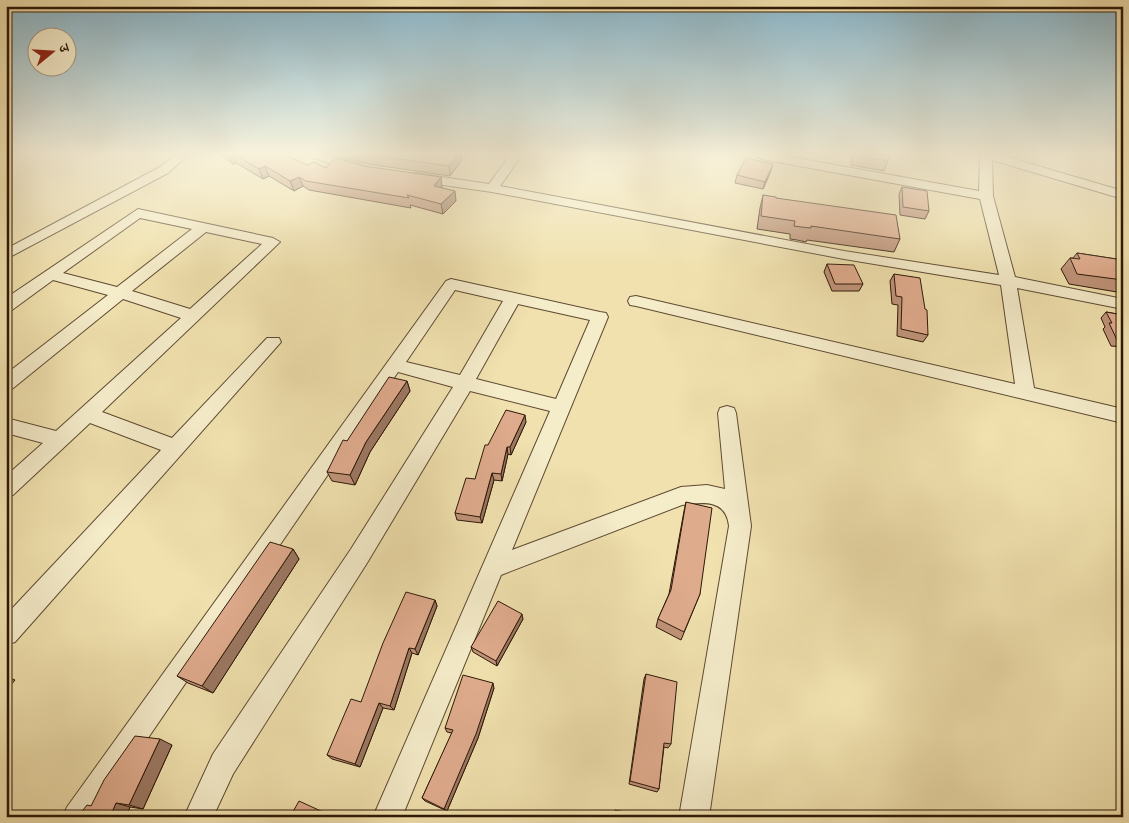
<svg xmlns="http://www.w3.org/2000/svg" width="1129" height="823" viewBox="0 0 1129 823" font-family="Cardo,'Noto Serif Devanagari',serif">
<style>
.lines{fill:none;stroke-linecap:round;stroke-linejoin:round}
.minor-casing{stroke:#5e4a31;stroke-width:2}
.minor{fill:#f5ecca;fill-rule:evenodd}
.wall{fill:#c09379;stroke:#2d1807}
.shaded-wall{fill:#9c7863;stroke:#2d1807}
.building{fill:#dfab8d;stroke:#2d1807}
</style>
<rect width="100%" height="100%" fill="#f0e1ae"/>
<filter id="stains"><feTurbulence type="fractalNoise" baseFrequency=".004" numOctaves="4"/><feColorMatrix values="0 0 0 0 .2 0 0 0 0 .09 0 0 0 0 .02 0 0 0 .5 -.17"/></filter>
<radialGradient id="worn" r=".72"><stop offset=".6" stop-color="#630" stop-opacity="0"/><stop offset="1" stop-color="#630" stop-opacity=".3"/></radialGradient>
<g class="lines">
<g class="minor-casing">
<g id="minor">
<path d="M175,155h13l-20,18 -162,86v-10l154,-82z"/>
<path d="M311,155h18l31,9 2,3 -6,4 -43,-13z"/>
<path d="M510,155h12l-22,31 344,65 155,24 -19,-76 -219,-40 -6,-4h25l199,36 1,-36h21l122,36v8l-131,-39 1,36 22,81 108,22v10l-106,-21 17,100 89,21v14l-487,-117 -6,-1 -2,-4 2,-4 6,-1 379,88 -14,-99 -157,-26 -352,-67 -77,-11 -6,-4 6,-4 74,11z"/>
<path d="M138,209l135,29 7,4 -178,170 70,26 95,-100h12l2,4 -266,300 -9,3v-30l155,-165 -71,-27 -77,72 -7,3v-22l37,-33 -37,-10v-15l50,13 125,-113 -58,-19 -111,90 -6,2v-17l102,-79 -55,-15 -41,30 -6,1v-13zM140,218l52,11 -75,58 -54,-14zM206,232l56,12 -72,65 -58,-18z"/>
<path d="M451,279l149,33 6,1 2,4 -96,233 169,-63 26,-2 18,4 -7,-76 2,-5 7,-2 7,2 2,5 15,113 -42,291h-30l50,-291c-3,-27 -26,-24 -47,-21l-181,70 -99,242h-29l177,-406 -80,-20 -103,172 -134,211 -20,43h-29l29,-63 138,-205 102,-162 -55,-15 -304,445h-31l4,-10 379,-526zM455,290l48,11 -43,74 -54,-13zM518,304l72,16 -34,79 -80,-20z"/>
</g>
</g>
<use href="#minor" class="minor"/>
</g>
<g class="wall">
<path d="M220,155h66l21,10 19,3 38,-2 78,21v1l14,13 -13,13 -33,-9 1,3 -102,-18 -6,-4 -9,5 -25,-15 -6,3 -27,-16 -3,1z"/>
<path d="M346,155h115l1,5 -12,16 -82,-12 -21,-6z"/>
<path d="M852,155h37l-1,6 -4,10 -33,-6z"/>
<path d="M771,171l-8,18 -28,-6 2,-8z"/>
<path d="M902,187l27,24 -4,8 -25,-4 -1,-21z"/>
<path d="M763,195l13,3 124,41 -6,13 -87,-12 -1,2 -9,-2 -7,-1v-5l-33,-5 3,-21z"/>
<path d="M1077,253l46,7v33l-54,-9 -8,-15 9,-11h3z"/>
<path d="M827,264l36,20 -4,7h-27l-8,-19z"/>
<path d="M894,274l34,61 -5,7 -26,-6 1,-31 -6,-1 -2,-23z"/>
<path d="M1106,312l17,3v32l-12,-1 -8,-17 2,-2 -4,-9z"/>
<path d="M407,381l3,10 -40,61 -15,33 -23,-4 -5,-9 20,-31z"/>
<path d="M526,422l-15,33 -3,-1 -6,27 -8,-1 -12,43 -25,-3 -2,-7 20,-34 13,-34z"/>
<path d="M686,502l14,92 -19,46 -25,-13 2,-8 11,-25 15,-83z"/>
<path d="M293,549l6,10 -86,134 -25,-10 -11,-7z"/>
<path d="M435,600l2,6 -19,49 -6,-2 -18,57 -11,-2 -23,59 -28,-8 -5,-4 34,-53z"/>
<path d="M523,619l-26,47 -24,-14 -2,-5z"/>
<path d="M646,674l25,70 -3,4 -4,-1 -5,42 -2,3 -28,-8 15,-105z"/>
<path d="M494,688l-16,50 -31,73 -22,-10 -3,-3 30,-65 -5,-1 -2,-4z"/>
<path d="M172,745l-29,64 -13,-2 -4,10h-52l6,-3z"/>
</g>
<g class="shaded-wall">
<path d="M229,155h4l3,8 -3,1z"/>
<path d="M458,155h3l1,5 -12,16 -1,-10z"/>
<path d="M773,164l-2,7 -8,18 2,-7z"/>
<path d="M265,166l4,10 -6,3 -4,-10z"/>
<path d="M299,177l4,9 -9,5 -4,-10z"/>
<path d="M441,177l1,10 -6,8 -2,-9z"/>
<path d="M455,191l1,10 -13,13 -2,-10z"/>
<path d="M407,381l3,10 -40,61 -15,33 -5,-10 16,-33z"/>
<path d="M525,415l1,7 -15,33 -1,-8z"/>
<path d="M507,447l1,7 -6,27 -1,-7z"/>
<path d="M492,473l2,7 -12,43 -2,-6z"/>
<path d="M293,549l6,10 -86,134 -11,-7z"/>
<path d="M435,600l2,6 -19,49 -3,-6z"/>
<path d="M522,614l1,5 -26,47 -1,-5z"/>
<path d="M409,648l3,5 -18,57 -4,-4z"/>
<path d="M6,676l9,4 -9,11z"/>
<path d="M493,683l1,5 -16,50 -31,73 -3,-2z"/>
<path d="M379,703l4,5 -23,59 -5,-3z"/>
<path d="M160,739l12,6 -29,64 -14,-4z"/>
<path d="M116,803l14,4 -4,10h-16z"/>
<path d="M323,812l5,3 -1,2h-6z"/>
</g>
<g class="building">
<path d="M235,155h51l21,10 7,-3 12,6 9,-10 29,8 77,11 -7,9 21,5 -14,13 -34,-9 2,3 -103,-17 -7,-4 -9,4 -25,-15 -6,3z"/>
<path d="M369,155h89l-9,11z"/>
<path d="M855,155h34l-1,6z"/>
<path d="M746,158l27,6 -8,18 -28,-7z"/>
<path d="M902,187l25,4 2,20 -26,-4z"/>
<path d="M763,195l13,2v1l120,17 4,24 -89,-13v2l-10,-1 -7,-1 1,-5 -34,-5z"/>
<path d="M1077,253l46,7v20l-46,-6 -7,-16 10,1z"/>
<path d="M827,264l27,1 9,19h-28z"/>
<path d="M894,274l26,4 5,31 2,1 1,25 -27,-6 1,-32 -6,-1z"/>
<path d="M1106,312l17,3v25h-6l-8,-17h3z"/>
<path d="M389,377l18,4 -41,61 -16,33 -23,-3 16,-32 4,1z"/>
<path d="M506,410l19,5 -15,32h-3l-6,27 -9,-1 -12,44 -25,-4 11,-35 9,1 10,-34h3z"/>
<path d="M686,502l26,6 -12,86 -16,38 -26,-13 13,-29z"/>
<path d="M270,542l23,7 -91,137 -25,-10z"/>
<path d="M406,592l29,8 -20,49 -6,-1 -19,58 -11,-3 -24,61 -28,-9 24,-56 10,3 22,-59z"/>
<path d="M498,601l24,13 -26,47 -25,-14z"/>
<path d="M646,674l31,8 -6,62 -7,-1 -5,46 -29,-8z"/>
<path d="M463,675l30,8 -17,51 -32,75 -22,-11 31,-68 -8,-2z"/>
<path d="M135,736l25,3 -31,66 -13,-2 -6,14h-36l1,-2 5,-1 7,-9 4,1 13,-26z"/>
<path d="M299,801l24,11 -2,5h-31z"/>
<path d="M615,810l32,6v1h-32z"/>
</g>
<linearGradient id="sky" x2="0" y2="1"><stop stop-color="#89b8ce"/><stop offset="0.57" stop-color="#f8f2db"/><stop offset="1" stop-color="#f8f2db" stop-opacity="0"/></linearGradient>
<rect width="1129" height="270" fill="url(#sky)"/>
<rect width="1129" height="823" fill="none" stroke="#f0e1ae" stroke-width="25"/>
<rect x="8" y="8" width="1114" height="808" fill="none" stroke="#2d1807" stroke-width="2.5"/>
<rect x="12" y="12" width="1104" height="798" fill="none" stroke="#2d1807"/>
<g transform="translate(52 52) rotate(72)"><circle r="24" fill="#f5ecca" stroke="#a5977c"/>
<path d="M0-4L9 19L0 12L-9 19Z" fill="#8f2418"/>
<text y="-8" font-size="14" font-weight="bold" text-anchor="middle" fill="#2d1807">उ</text>
</g>
<rect width="100%" height="100%" filter="url(#stains)"/>
<rect width="100%" height="100%" fill="url(#worn)"/>
</svg>
